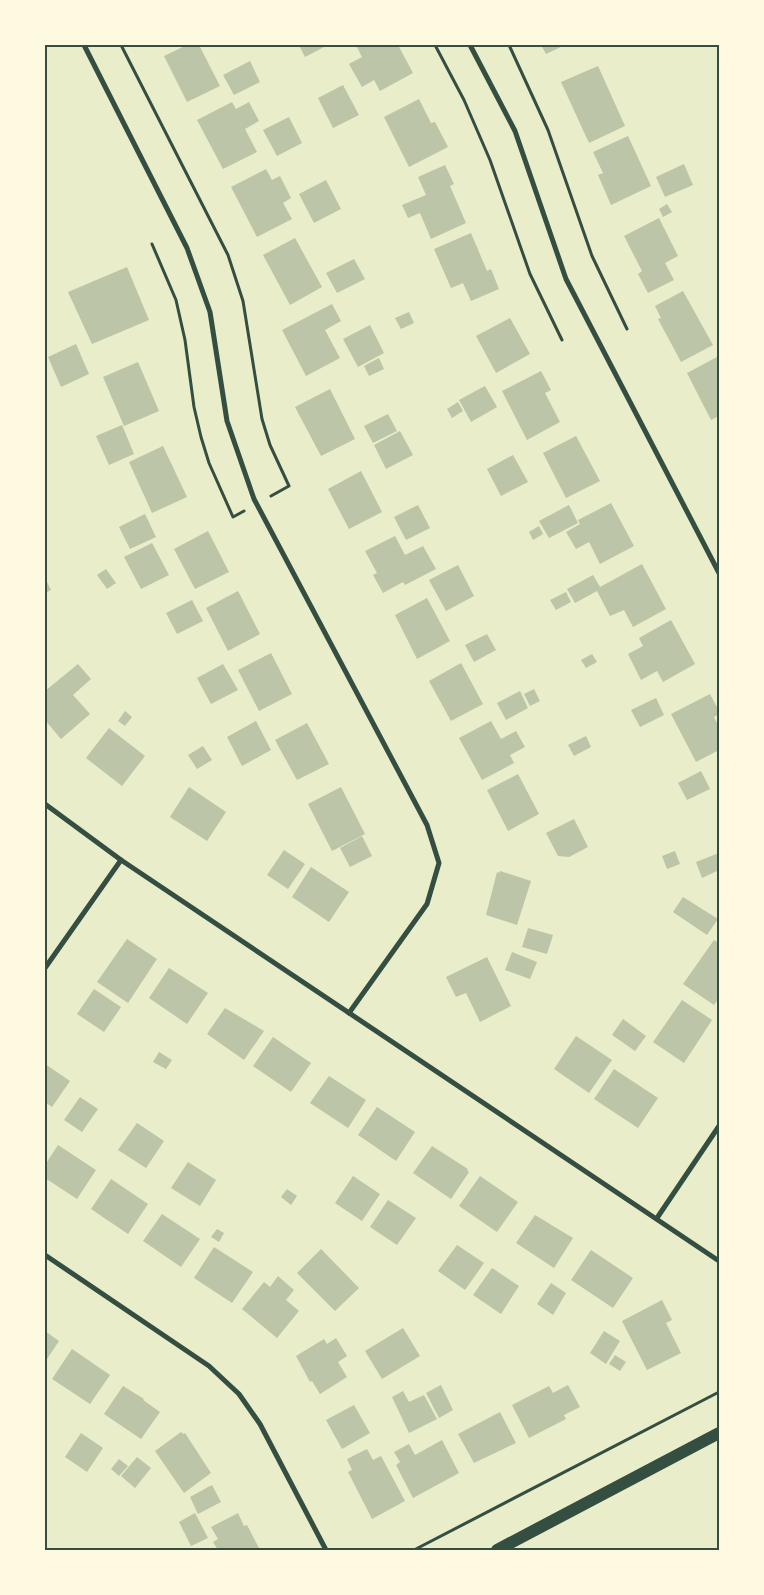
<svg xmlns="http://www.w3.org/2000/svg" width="764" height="1595" viewBox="0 0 764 1595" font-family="Quicksand,sans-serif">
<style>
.building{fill:#bcc5a7}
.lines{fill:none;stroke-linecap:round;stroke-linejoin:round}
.path{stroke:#344e41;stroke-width:3}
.minor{stroke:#344e41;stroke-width:5}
.primary{stroke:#344e41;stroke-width:12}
.neatline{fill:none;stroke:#344e41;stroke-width:2}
</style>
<rect width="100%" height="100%" fill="#e9edc9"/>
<g class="building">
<path d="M187,45h12l21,41 -33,16 -23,-46z"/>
<path d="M299,45h29l-23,12z"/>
<path d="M356,45h42l15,28 -33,18 -6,-11 -12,7 -13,-23 13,-7z"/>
<path d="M541,45h24l-19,9z"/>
<path d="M250,61l10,21 -26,13 -11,-20z"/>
<path d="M598,66l27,60 -36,17 -28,-61z"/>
<path d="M343,85l16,30 -26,13 -15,-30z"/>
<path d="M419,99l12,24 4,-1 13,25 -39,20 -25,-50z"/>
<path d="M232,102l4,7 13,-7 10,19 -14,8 12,23 -34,17 -26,-49z"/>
<path d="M289,117l13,26 -25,13 -14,-26z"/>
<path d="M628,136l23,50 -40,19 -13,-30 5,-2 -10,-21z"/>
<path d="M684,164l9,21 -28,12 -9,-20z"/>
<path d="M445,165l9,19 -4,2 16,37 -35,16 -11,-26 -12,5 -6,-13 24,-10 -8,-18z"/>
<path d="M266,169l6,11 8,-4 11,22 -8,5 9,16 -35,18 -26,-50z"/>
<path d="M326,180l15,29 -27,14 -15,-29z"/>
<path d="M667,204l5,8 -9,5 -4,-8z"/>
<path d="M659,218l19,38 -13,7 9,17 -26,13 -10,-19 4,-3 -18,-35z"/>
<path d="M471,233l16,38 4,-2 8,20 -28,12 -8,-18 -12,5 -17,-39z"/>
<path d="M295,238l27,49 -32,18 -27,-50z"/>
<path d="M354,259l11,20 -28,14 -11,-20z"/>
<path d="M127,267l22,53 -57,24 -24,-52z"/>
<path d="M683,291l30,54 -32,17 -23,-43 3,-1 -6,-12z"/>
<path d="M332,304l9,17 -16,9 15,28 -34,18 -24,-46z"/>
<path d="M409,312l5,11 -13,6 -6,-11z"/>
<path d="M510,318l20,36 -34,19 -20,-37z"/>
<path d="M370,325l14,28 -26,14 -15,-28z"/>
<path d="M76,344l13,30 -28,13 -13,-30z"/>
<path d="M719,356v60l-8,4 -24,-47z"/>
<path d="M379,358l5,11 -15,7 -5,-10z"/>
<path d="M138,362l21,49 -35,15 -21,-49z"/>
<path d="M541,371l10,19 -6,3 15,29 -33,18 -25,-49z"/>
<path d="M485,386l12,21 -26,15 -12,-22z"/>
<path d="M330,389l25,50 -34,17 -26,-49z"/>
<path d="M458,402l5,9 -11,7 -5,-9z"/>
<path d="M388,414l9,17 -24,12 -9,-17z"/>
<path d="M122,425l12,29 -25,11 -13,-29z"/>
<path d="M400,431l13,24 -27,14 -12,-24z"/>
<path d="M576,436l24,45 -34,17 -23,-45z"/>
<path d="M163,446l24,51 -35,16 -23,-51z"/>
<path d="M513,455l15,27 -27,14 -14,-27z"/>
<path d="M361,471l21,41 -33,17 -21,-40z"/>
<path d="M611,503l23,43 -34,18 -11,-22 -13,7 -10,-17 14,-8 -2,-4z"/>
<path d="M418,505l12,23 -24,12 -12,-23z"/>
<path d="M569,505l9,18 -29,15 -10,-17z"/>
<path d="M145,514l11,23 -26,12 -11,-22z"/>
<path d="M539,526l4,8 -10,6 -4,-8z"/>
<path d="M208,531l21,41 -34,17 -21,-40z"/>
<path d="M395,536l10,19 18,-9 13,23 -31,16 -2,-3 -20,11 -10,-18 4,-2 -12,-22z"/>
<path d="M152,543l17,32 -28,14 -17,-32z"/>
<path d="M642,564l24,45 -33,18 -9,-17 -14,6 -13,-25 -22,12 -8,-14 26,-14 7,12z"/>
<path d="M458,565l16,31 -28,15 -17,-31z"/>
<path d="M106,569l10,14 -9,6 -10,-14z"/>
<path d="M45,578l6,12 -6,3z"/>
<path d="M238,591l22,43 -32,17 -22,-43z"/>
<path d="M566,592l5,10 -15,8 -6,-10z"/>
<path d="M427,598l23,43 -33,18 -22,-44z"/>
<path d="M192,600l11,21 -26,13 -11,-21z"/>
<path d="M671,620l24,44 -32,18 -6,-11 -16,9 -13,-26 15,-8 -4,-8z"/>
<path d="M487,634l9,16 -22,12 -9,-17z"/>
<path d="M271,653l21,41 -33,17 -21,-41z"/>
<path d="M592,654l5,8 -11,6 -5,-8z"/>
<path d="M461,663l22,41 -32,17 -22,-40z"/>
<path d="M78,664l13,15 -18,16 17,19 -29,25 -16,-19v-29z"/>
<path d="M223,664l15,26 -27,14 -14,-26z"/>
<path d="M534,689l6,12 -10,5 -6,-12z"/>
<path d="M520,691l8,17 -22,12 -9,-17z"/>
<path d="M710,694l9,17v3l-5,3 5,10v23l-23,12 -25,-48z"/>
<path d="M656,698l8,17 -24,12 -9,-17z"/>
<path d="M125,711l7,6 -7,9 -7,-5z"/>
<path d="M256,721l15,29 -29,16 -15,-29z"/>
<path d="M491,721l10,18 15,-8 9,16 -15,8 4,8 -32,17 -23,-42z"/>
<path d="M307,723l22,41 -32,16 -22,-40z"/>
<path d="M109,728l36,28 -23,30 -36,-28z"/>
<path d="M586,736l5,11 -17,9 -6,-11z"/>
<path d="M203,746l9,14 -15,9 -9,-14z"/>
<path d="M701,771l9,18 -23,11 -9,-17z"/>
<path d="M518,774l21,40 -31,17 -21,-41z"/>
<path d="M189,787l37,25 -19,29 -37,-24z"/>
<path d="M341,787l24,47 -33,17 -24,-47z"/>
<path d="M574,819l14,28 -19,10 -11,-1 -12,-23z"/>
<path d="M362,836l10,20 -22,11 -10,-19z"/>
<path d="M284,850l21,14 -17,25 -21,-14z"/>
<path d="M675,851l5,13 -13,5 -5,-13z"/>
<path d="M719,853v17l-17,8 -6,-16z"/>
<path d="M311,867l38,25 -20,30 -37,-25z"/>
<path d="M500,871l31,10 -14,44 -31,-10 11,-43 2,1z"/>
<path d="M683,897l35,22 -11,16 -34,-23z"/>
<path d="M528,928l25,7 -6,19 -25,-7z"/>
<path d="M127,939l30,20 -29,44 -31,-21z"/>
<path d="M714,940l5,3v55l-5,7 -31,-21z"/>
<path d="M512,952l25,10 -7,17 -25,-9z"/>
<path d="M487,957l24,49 -31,16 -14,-29 -10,4 -10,-20z"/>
<path d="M169,968l39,25 -21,31 -38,-26z"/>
<path d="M94,989l27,18 -17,25 -27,-18z"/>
<path d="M682,1000l30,20 -28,43 -31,-21z"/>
<path d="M225,1008l39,23 -20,29 -37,-26z"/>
<path d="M623,1019l23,17 -11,15 -23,-16z"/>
<path d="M576,1036l36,24 -23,33 -35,-24z"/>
<path d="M273,1037l38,26 -20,29 -38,-26z"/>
<path d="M159,1052l13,8 -6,9 -13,-7z"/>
<path d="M45,1064l25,17 -18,26 -7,-5z"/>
<path d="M614,1069l44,29 -20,30 -44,-29z"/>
<path d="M329,1076l37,24 -18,28 -38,-25z"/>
<path d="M80,1097l18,12 -16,23 -18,-12z"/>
<path d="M377,1107l38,25 -19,29 -38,-26z"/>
<path d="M137,1123l27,18 -18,27 -28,-18z"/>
<path d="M58,1145l38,25 -19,29 -32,-21v-13z"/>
<path d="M432,1146l36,23 -1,1 2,2 -18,27 -38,-26z"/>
<path d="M188,1162l28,18 -16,26 -29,-18z"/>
<path d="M353,1176l27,18 -18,27 -27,-18z"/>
<path d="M480,1176l38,26 -21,30 -38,-26z"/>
<path d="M111,1179l37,25 -20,30 -37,-25z"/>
<path d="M287,1189l10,7 -6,9 -10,-8z"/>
<path d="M388,1200l28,18 -19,27 -27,-18z"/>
<path d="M162,1214l38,25 -19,28 -38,-26z"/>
<path d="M535,1215l38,23 -19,30 -38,-25z"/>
<path d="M217,1229l7,4 -5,9 -8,-5z"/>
<path d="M457,1245l27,18 -19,27 -27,-19z"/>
<path d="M214,1247l39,25 -21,31 -38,-25z"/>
<path d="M321,1249l38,39 -24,23 -38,-38z"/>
<path d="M591,1250l42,28 -20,30 -42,-28z"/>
<path d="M492,1268l27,18 -18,28 -28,-19z"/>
<path d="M278,1276l16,14 -8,10 13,11 -22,27 -35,-29 22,-27 6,5z"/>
<path d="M551,1283l15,10 -13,22 -16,-11z"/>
<path d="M662,1300l10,20 -6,3 15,30 -34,17 -25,-49z"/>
<path d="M403,1328l17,28 -38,23 -17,-28z"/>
<path d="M45,1331l14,10 -14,21z"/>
<path d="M604,1331l16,10 -14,23 -16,-11z"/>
<path d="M336,1338l11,18 -9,6 9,15 -27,17 -8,-13 -2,1 -14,-26 28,-17 3,5z"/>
<path d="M72,1349l38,26 -20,29 -38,-25z"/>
<path d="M615,1355l11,7 -6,9 -11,-7z"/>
<path d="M441,1385l12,25 -14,8 -13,-25z"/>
<path d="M568,1385l12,22 -16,8 2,4 -37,19 -17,-33 37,-19 4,7z"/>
<path d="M123,1386l21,13 -1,1 17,12 -19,27 -37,-25z"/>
<path d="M403,1391l6,11 15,-7 13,24 -28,14 -17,-36z"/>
<path d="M354,1405l16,28 -28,16 -16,-29z"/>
<path d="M500,1412l16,31 -42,20 -16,-29z"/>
<path d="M181,1432l2,2 2,-1 26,40 -27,20 -29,-42z"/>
<path d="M81,1433l22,15 -16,24 -22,-15z"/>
<path d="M442,1440l17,33 -46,25 -17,-33 4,-3 -6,-10 15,-8 6,11z"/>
<path d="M367,1449l6,11 8,-4 24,45 -33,18 -24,-47 4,-2 -5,-11z"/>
<path d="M137,1457l14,11 -16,20 -14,-12z"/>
<path d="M119,1459l9,7 -9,10 -8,-7z"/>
<path d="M212,1485l9,17 -23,12 -8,-17z"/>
<path d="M195,1513l13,25 -17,8 -12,-24z"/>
<path d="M238,1513l6,13 3,-1 13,25h-42l-5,-8 5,-3 -7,-12z"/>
</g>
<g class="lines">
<g class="path">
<path d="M121,45l107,210 15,46 19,118 8,26 19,41 -18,10"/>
<path d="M435,45l29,55 26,60 40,114 32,66"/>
<path d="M509,45l39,85 44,126 35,73"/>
<path d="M152,244l24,56 9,40 9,67 7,30 8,26 24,54 11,-6"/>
<path d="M414,1550l305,-158"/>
</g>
<g class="minor">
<path d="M84,45l103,203 23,64 17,109 27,78 173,326 12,38 -12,41 -78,109"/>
<path d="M470,45l45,86 51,148 153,294"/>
<path d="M45,804l76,56 598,401"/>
<path d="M45,968l76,-108"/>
<path d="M657,1218l62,-92"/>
<path d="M45,1255l164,111 30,28 21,30 66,126"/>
</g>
<path class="primary" d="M497,1550l222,-117"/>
</g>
<rect width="764" height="1595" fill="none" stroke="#fefae0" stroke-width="92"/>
<rect x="46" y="46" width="672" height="1503" class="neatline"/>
</svg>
